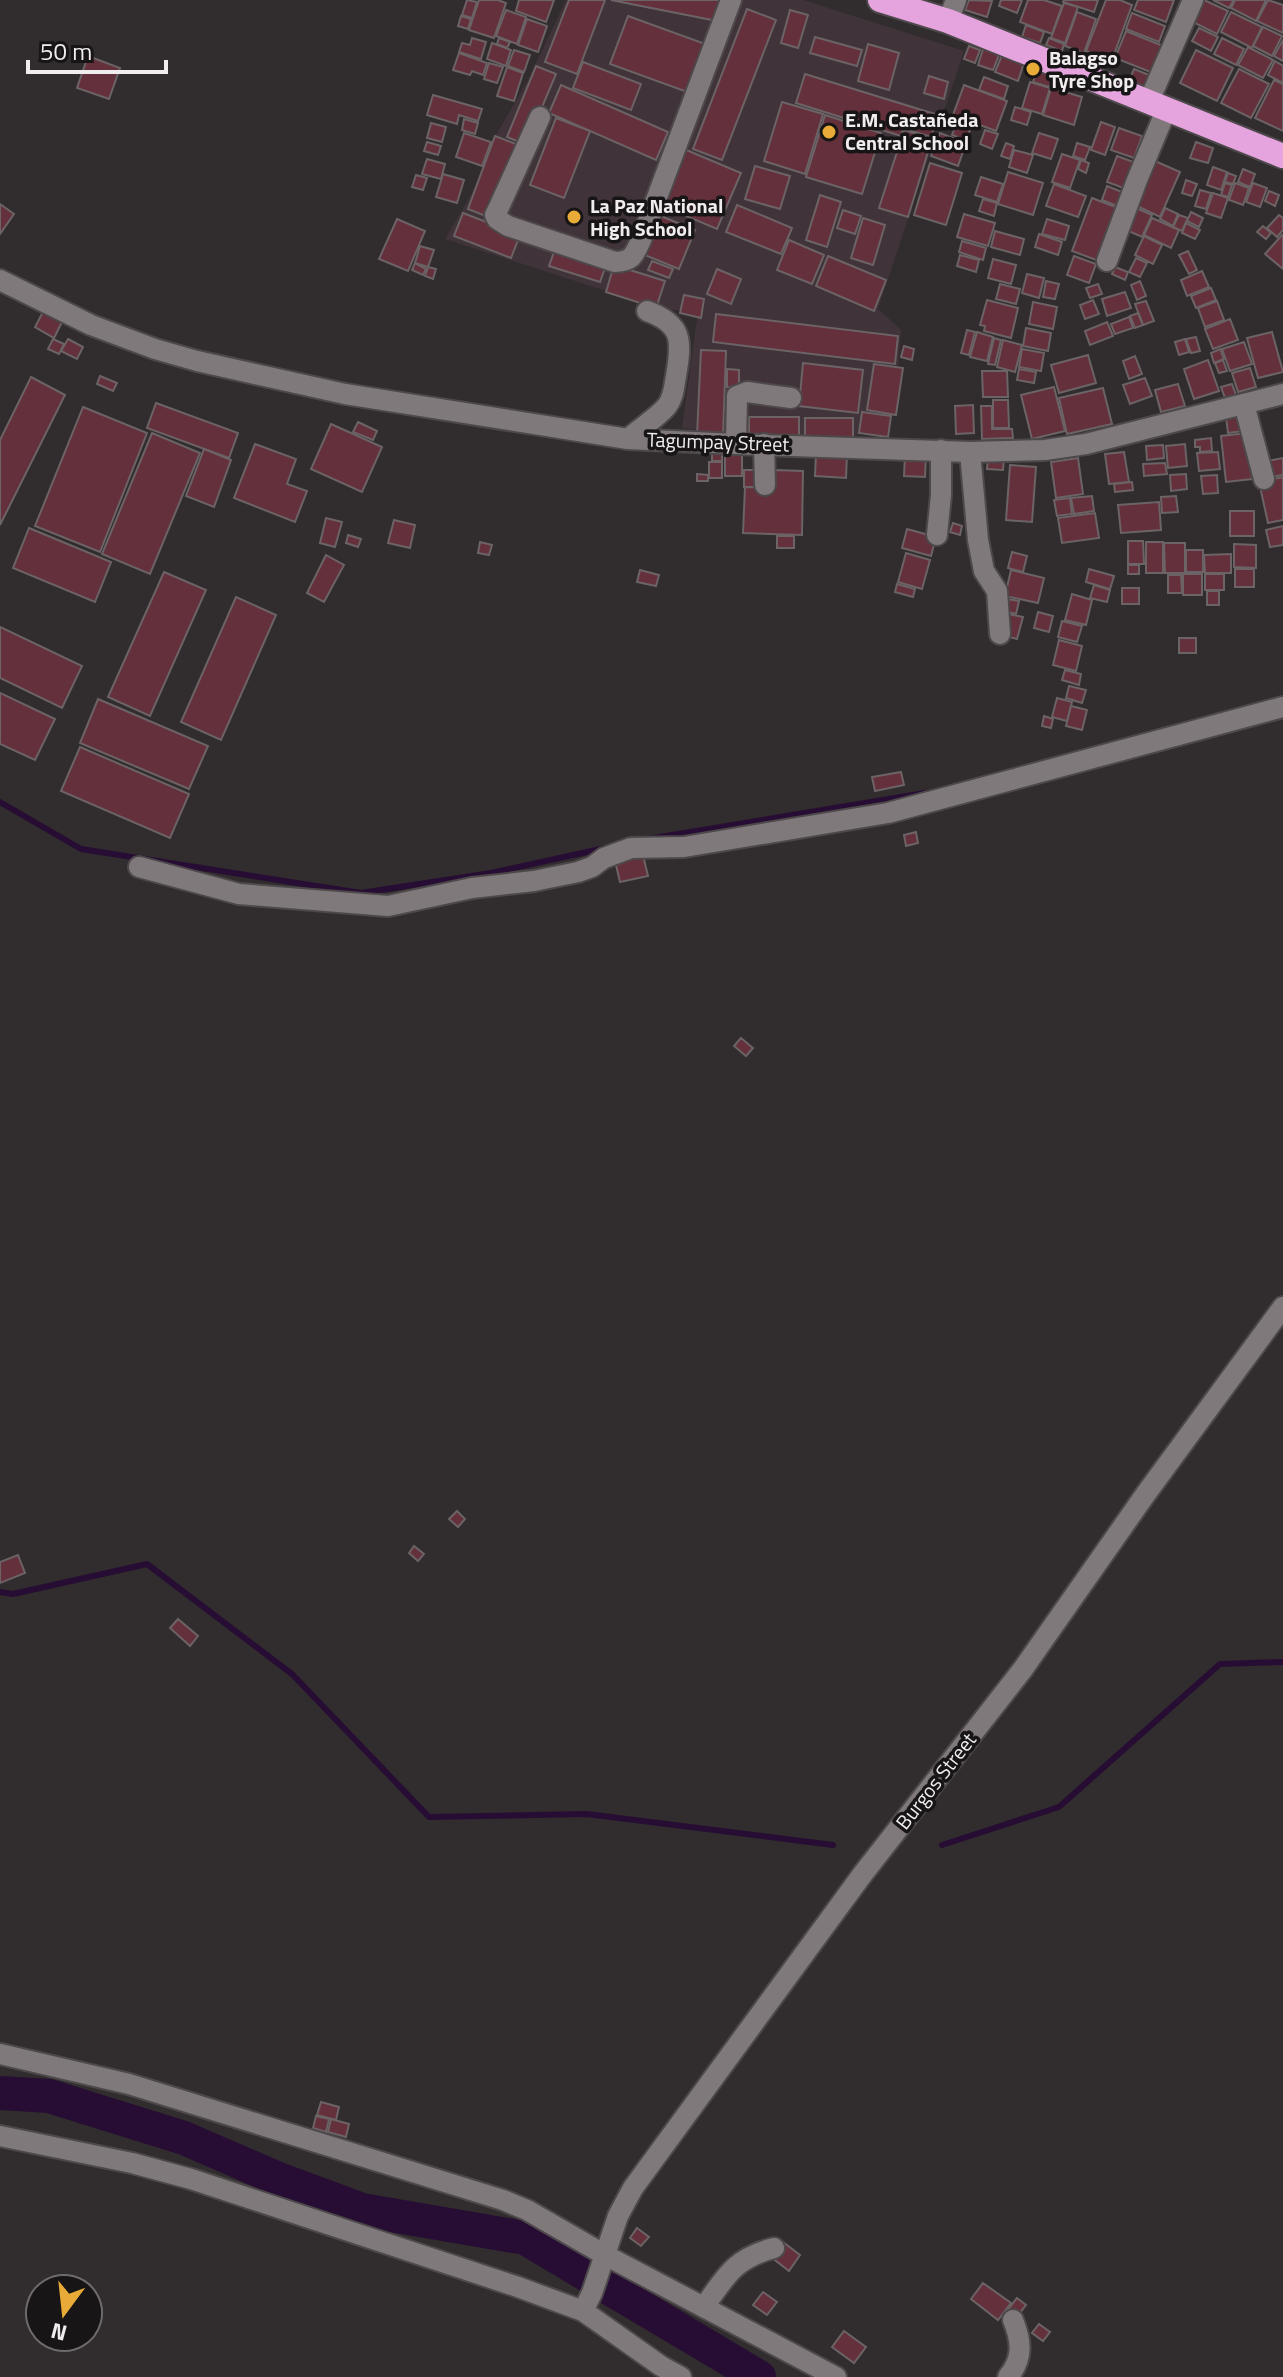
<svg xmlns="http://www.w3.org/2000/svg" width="1283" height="2377" viewBox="0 0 1283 2377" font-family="'Titillium Web',sans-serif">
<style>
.built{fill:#40343a}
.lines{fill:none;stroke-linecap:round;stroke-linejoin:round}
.stream{stroke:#270d34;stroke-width:6}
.river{stroke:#270d34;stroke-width:34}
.building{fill:#64303c;stroke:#6b6365;stroke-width:2}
.minor-casing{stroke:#4d484a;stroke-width:24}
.highway-casing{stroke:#4d484a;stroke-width:28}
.minor{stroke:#80797c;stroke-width:20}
.highway{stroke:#e5a4de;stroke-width:24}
.poi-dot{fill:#e8ab37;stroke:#181516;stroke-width:3}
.labels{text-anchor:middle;stroke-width:7;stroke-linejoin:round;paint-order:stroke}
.poi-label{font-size:20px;font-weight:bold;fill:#f1edef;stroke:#181516;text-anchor:start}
.street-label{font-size:20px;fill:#f1edef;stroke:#181516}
</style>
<rect width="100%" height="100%" fill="#312c2e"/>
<path class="built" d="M566,0h237l161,51 -86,258 23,21 -5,62 -13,40 -30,3h-111l-60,-7 16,-116 -36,-3 -217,-70 26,-44 25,-60 32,-55z"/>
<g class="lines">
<g class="stream">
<path d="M0,802l81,47 280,44 130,-20 114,-25"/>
<path d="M648,839l277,-46"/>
<path d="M0,1592l13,2 134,-30 145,110 137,143 158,-3 246,31"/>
<path d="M942,1845l117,-38 161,-143 63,-2"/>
</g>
<path class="river" d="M0,2093l49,3 135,42 97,42 81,30 163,28 234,139"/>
</g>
<g class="building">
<path d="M467,0l10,2 -5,16 -10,-3z"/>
<path d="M479,0h19l8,3 -12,35 -25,-8z"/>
<path d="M519,0h35l-8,22 -30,-11z"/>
<path d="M569,0h36l-28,74 -32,-12z"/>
<path d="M611,0h114l-3,22z"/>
<path d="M969,0l23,1 -5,16 -22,-7z"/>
<path d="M1001,0h21l-5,13 -18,-7z"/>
<path d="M1028,0h16l18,6 -10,28 -32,-12z"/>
<path d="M1064,0h34l-4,12 -31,-10z"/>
<path d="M1106,0h14l12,5 -20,55 -26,-9z"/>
<path d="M1138,0h36l-8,22 -32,-12z"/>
<path d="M1204,0l24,11 -11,23 -24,-12z"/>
<path d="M1213,0h21l-5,8z"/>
<path d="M1235,0h31l-10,21 -25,-13z"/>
<path d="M1268,0l15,5v28l-26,-12z"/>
<path d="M1064,3l14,4 -13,36 -14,-5z"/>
<path d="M747,9l29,11 -54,140 -29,-11z"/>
<path d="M506,10l20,7 -9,27 -21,-8z"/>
<path d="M790,10l18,5 -10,33 -17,-5z"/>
<path d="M1077,12l19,7 -12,34 -19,-7z"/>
<path d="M1231,12l31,15 -10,21 -31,-16z"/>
<path d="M1132,13l33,13 -6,16 -33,-13z"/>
<path d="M461,16l10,3 -3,10 -10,-3z"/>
<path d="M628,16l80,29 -18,48 -80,-29z"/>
<path d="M527,19l20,7 -9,26 -20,-7z"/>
<path d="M1026,25l18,7 -4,11 -18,-6z"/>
<path d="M1263,27l19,9 -10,20 -19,-10z"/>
<path d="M1199,28l19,9 -7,14 -19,-10z"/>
<path d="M1126,31l37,15 -10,27 -38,-15z"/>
<path d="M815,37l47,13 -5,16 -47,-13z"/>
<path d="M472,38l14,4 -5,17 -22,-7 3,-9 8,2z"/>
<path d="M499,38l11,4 -3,6 -10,-4z"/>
<path d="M1049,38l15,6 -2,7 -16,-6z"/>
<path d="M1222,38l22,11 -8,16 -22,-11z"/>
<path d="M1283,40v21l-9,-5z"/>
<path d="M492,43l19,7 -5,16 -19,-7z"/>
<path d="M868,44l31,9 -10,37 -31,-9z"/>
<path d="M969,46l11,4 -5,13 -11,-4z"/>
<path d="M1248,47l25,13 -10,18 -25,-13z"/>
<path d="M983,49l16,6 -6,15 -15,-5z"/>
<path d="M514,50l16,5 -6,17 -16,-6z"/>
<path d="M1196,50l37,18 -16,33 -37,-18z"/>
<path d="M459,53l28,10 -4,12 -11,-4 -2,4 -17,-5z"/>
<path d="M1002,55l22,8 -6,18 -23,-9z"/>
<path d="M88,56l32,12 -11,31 -32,-11z"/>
<path d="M1275,61l8,5v17l-15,-8z"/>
<path d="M583,62l58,22 -10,26 -58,-22z"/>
<path d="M489,63l14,4 -6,16 -13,-4z"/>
<path d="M536,66l20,8 -30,71 -19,-8z"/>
<path d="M507,67l16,6 -9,28 -17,-5z"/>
<path d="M1038,68l16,5 -5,14 -16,-5z"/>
<path d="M1134,69l15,6 -5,12 -15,-6z"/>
<path d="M1239,69l30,15 -18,34 -30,-15z"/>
<path d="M805,74l133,41 -7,22 -28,-9 -2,8 -105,-33z"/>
<path d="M929,76l19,6 -4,17 -20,-6z"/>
<path d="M984,77l24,9 -4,13 -25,-9z"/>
<path d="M1274,80l9,4v47l-28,-13z"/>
<path d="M1030,82l20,6 -8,26 -20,-6z"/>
<path d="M561,85l107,47 -12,28 -107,-47z"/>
<path d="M964,85l43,16 -11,30 -43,-16z"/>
<path d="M1051,88l31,9 -8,28 -31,-10z"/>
<path d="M433,95l49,14 -4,12 -19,-6 -2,9 -30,-9z"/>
<path d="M782,102l41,12 -18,60 -41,-13z"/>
<path d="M1015,107l16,5 -4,13 -16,-5z"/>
<path d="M825,115l56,18 -19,61 -56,-17z"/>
<path d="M556,118l34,13 -26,67 -34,-13z"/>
<path d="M464,119l14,4 -3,11 -13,-4z"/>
<path d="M958,120l14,5 -6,15 -14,-5z"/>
<path d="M1101,122l14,5 -10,28 -14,-5z"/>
<path d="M431,123l15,4 -4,15 -15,-4z"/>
<path d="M1119,128l23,8 -8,22 -23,-8z"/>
<path d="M904,130l28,9 -24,78 -29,-9z"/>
<path d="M985,130l13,4 -6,15 -12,-5z"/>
<path d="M464,133l27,9 -9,24 -26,-9z"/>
<path d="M940,133l26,10 -8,23 -27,-10z"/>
<path d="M1039,133l19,6 -7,20 -19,-6z"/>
<path d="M495,136l26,10 -28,73 -25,-10z"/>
<path d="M427,142l14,4 -3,9 -14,-4z"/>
<path d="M1196,142l17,6 -5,15 -18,-5z"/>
<path d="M1006,143l8,3 -4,13 -9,-3z"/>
<path d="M1077,143l13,4 -5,13 -12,-4z"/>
<path d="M684,149l57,24 -24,56 -57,-24z"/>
<path d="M1014,150l19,5 -6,18 -18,-6z"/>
<path d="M1062,154l18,6 -10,28 -18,-6z"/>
<path d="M1117,156l22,8 -10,26 -22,-8z"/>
<path d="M427,159l18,5 -4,15 -19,-5z"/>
<path d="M1081,160l8,3 -3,10 -8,-4z"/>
<path d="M1155,161l25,11 -20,45 -25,-12z"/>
<path d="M930,163l32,10 -16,52 -32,-10z"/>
<path d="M755,166l35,10 -10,33 -35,-10z"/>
<path d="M1213,167l14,5 -6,18 -14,-5z"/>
<path d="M1243,169l12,5 -5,13 -12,-5z"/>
<path d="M1008,172l35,11 -10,32 -35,-11z"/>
<path d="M1228,173l8,3 -3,8 -8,-2z"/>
<path d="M443,174l21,6 -7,23 -21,-6z"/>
<path d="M416,175l11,3 -4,12 -11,-3z"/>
<path d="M981,177l22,7 -6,18 -22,-7z"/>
<path d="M1186,180l11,4 -5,12 -10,-3z"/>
<path d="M1225,183l7,2 -4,12 -7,-2z"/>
<path d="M1235,183l14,5 -6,17 -14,-5z"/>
<path d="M1253,183l14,5 -7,19 -14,-5z"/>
<path d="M1054,184l32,12 -8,21 -32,-11z"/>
<path d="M1107,186l15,6 -5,14 -15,-6z"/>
<path d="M1200,190l11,3 -5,16 -11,-3z"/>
<path d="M1269,191l10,4 -4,11 -10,-5z"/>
<path d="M1213,193l15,5 -7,20 -15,-5z"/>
<path d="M820,195l21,7 -14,45 -21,-7z"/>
<path d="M1092,198l26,10 -19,53 -27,-10z"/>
<path d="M983,199l14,4 -3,13 -15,-5z"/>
<path d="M0,204l14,10 -14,20z"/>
<path d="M737,205l55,23 -11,26 -55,-22z"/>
<path d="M1134,207l18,8 -10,22 -18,-8z"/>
<path d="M1165,208l13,6 -5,12 -13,-7z"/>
<path d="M843,210l18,6 -6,18 -18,-6z"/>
<path d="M1191,212l12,6 -4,9 -12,-6z"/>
<path d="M463,213l57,22 -9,23 -57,-22z"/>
<path d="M656,214l39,16 -16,39 -39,-16z"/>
<path d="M964,214l31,9 -7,23 -31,-9z"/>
<path d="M1179,215l9,3 -6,13 -9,-4z"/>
<path d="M1279,215l4,3v12l-6,7 -10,-9z"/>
<path d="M863,218l22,7 -12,40 -22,-7z"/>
<path d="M1152,218l27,12 -8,18 -27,-13z"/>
<path d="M397,219l28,12 -17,40 -29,-12z"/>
<path d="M1047,219l22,7 -4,14 -23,-6z"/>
<path d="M1186,223l14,7 -5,9 -13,-6z"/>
<path d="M1263,226l8,7 -5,6 -9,-7z"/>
<path d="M995,231l29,8 -4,16 -29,-8z"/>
<path d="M1039,234l23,8 -4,13 -23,-8z"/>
<path d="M1282,235l1,1v33l-18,-15z"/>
<path d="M1144,236l18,9 -9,19 -18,-9z"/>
<path d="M789,240l35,15 -12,29 -35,-14z"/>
<path d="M962,241l24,7 -3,12 -24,-8z"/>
<path d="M420,246l14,4 -6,17 -13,-4z"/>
<path d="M555,249l51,16 -6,17 -51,-16z"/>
<path d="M1188,251l9,19 -8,4 -10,-19z"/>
<path d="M960,255l19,5 -3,12 -19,-6z"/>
<path d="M828,256l58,24 -12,31 -58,-25z"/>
<path d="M1074,256l22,8 -7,19 -22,-8z"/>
<path d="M1136,258l11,5 -7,14 -11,-5z"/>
<path d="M993,259l23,6 -5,19 -23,-6z"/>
<path d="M652,261l21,8 -4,9 -21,-8z"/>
<path d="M415,263l11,6 -3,6 -11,-5z"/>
<path d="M614,265l51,16 -9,27 -50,-16z"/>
<path d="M428,267l8,2 -3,10 -8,-3z"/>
<path d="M1115,267l13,5 -3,8 -13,-6z"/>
<path d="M717,269l24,10 -10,25 -24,-10z"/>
<path d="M1202,271l7,16 -22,9 -6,-16z"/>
<path d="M1027,274l17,4 -5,20 -17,-5z"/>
<path d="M1046,281l13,3 -4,15 -12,-2z"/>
<path d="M1140,281l6,15 -9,4 -6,-15z"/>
<path d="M1000,284l20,5 -4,15 -20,-5z"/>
<path d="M1098,284l4,10 -12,4 -4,-10z"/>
<path d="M1211,288l5,12 -20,8 -5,-12z"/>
<path d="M1125,292l6,16 -24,8 -5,-17z"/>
<path d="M684,295l20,4 -3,19 -21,-5z"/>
<path d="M987,300l31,8 -7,30 -27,-7 1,-5 -5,-1z"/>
<path d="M1093,300l6,14 -14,5 -5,-14z"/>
<path d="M1146,301l8,20 -11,4 -8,-21z"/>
<path d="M1217,301l7,19 -19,7 -7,-19z"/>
<path d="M1033,302l24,5 -4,22 -24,-5z"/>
<path d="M44,310l19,10 -9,18 -19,-11z"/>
<path d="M1138,313l5,12 -8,3 -5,-12z"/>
<path d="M716,314l182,22 -3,28 -182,-22z"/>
<path d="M1129,317l4,11 -18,6 -4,-10z"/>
<path d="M1230,319l8,21 -25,9 -8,-20z"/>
<path d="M1107,322l6,14 -23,9 -5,-14z"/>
<path d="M1026,328l25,5 -3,18 -25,-5z"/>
<path d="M967,330l8,2 -6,23 -8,-2z"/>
<path d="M977,332l16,5 -6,24 -17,-4z"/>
<path d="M1272,332l11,40 -25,6 -11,-40z"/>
<path d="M1196,337l4,14 -9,2 -5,-14z"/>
<path d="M994,338l7,2 -6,25 -7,-1z"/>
<path d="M53,339l11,5 -5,10 -11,-5z"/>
<path d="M68,339l15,8 -6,12 -16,-8z"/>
<path d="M1185,339l4,13 -10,3 -4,-13z"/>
<path d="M1003,340l19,5 -7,27 -18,-5z"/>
<path d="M1244,342l8,22 -22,7 -8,-22z"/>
<path d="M904,346l10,3 -2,11 -11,-3z"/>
<path d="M1022,349l22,4 -3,18 -22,-4z"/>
<path d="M1220,349l4,10 -10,4 -3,-10z"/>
<path d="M701,350l25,1 -3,85 -26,-1z"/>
<path d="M1088,355l8,28 -37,10 -8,-28z"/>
<path d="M1135,356l7,18 -13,5 -6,-18z"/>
<path d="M1208,360l11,31 -25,8 -10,-30z"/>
<path d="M1223,360l4,11 -8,2 -4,-10z"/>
<path d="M803,363l60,7 -5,43 -59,-7z"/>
<path d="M874,364l29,4 -7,47 -29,-5z"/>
<path d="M1250,368l6,19 -18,5 -6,-19z"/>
<path d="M727,369l12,1v17h-12z"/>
<path d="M1019,369l17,3 -2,11 -17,-3z"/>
<path d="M982,371h25l1,26h-25z"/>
<path d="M100,376l17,7 -4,8 -16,-7z"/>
<path d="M31,377l34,18 -65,130v-85z"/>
<path d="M1145,378l7,18 -22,8 -7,-19z"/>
<path d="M1178,384l7,22 -24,6 -6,-22z"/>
<path d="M1232,384l4,11 -11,3 -4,-11z"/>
<path d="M1054,387l11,44 -33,8 -11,-44z"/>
<path d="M1103,388l9,36 -45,10 -8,-36z"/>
<path d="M993,400h15l1,28h-16z"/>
<path d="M156,403l82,30 -9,25 -82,-30z"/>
<path d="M973,405l1,28 -18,1 -1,-28z"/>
<path d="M981,406h11v23h20l1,9 -31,1z"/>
<path d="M83,407l64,26 -47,119 -65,-26z"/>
<path d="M862,412l29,4 -3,21 -29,-4z"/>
<path d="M1242,416l2,15 -16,2 -2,-16z"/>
<rect x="749" y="417" width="50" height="20"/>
<path d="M805,418h48v21l-48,-1z"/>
<path d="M358,422l19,9 -4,9 -20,-8z"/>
<path d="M331,424l51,23 -20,45 -51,-23z"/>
<path d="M152,433l48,20 -50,121 -48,-20z"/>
<path d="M1247,433l5,46 -26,3 -5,-46z"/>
<path d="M1211,438l1,13 -12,1v-5h-5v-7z"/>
<path d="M255,444l41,15 -9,25 20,7 -12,31 -61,-24z"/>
<path d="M1185,444l2,22 -19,2 -2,-22z"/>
<path d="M1163,445l1,13 -17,2 -1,-14z"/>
<rect x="712" y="448" width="10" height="13"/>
<path d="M204,449l27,11 -17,47 -28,-11z"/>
<path d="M1124,452l5,30 -20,2 -4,-30z"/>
<path d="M1218,452l2,17 -21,2 -2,-18z"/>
<rect x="725" y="453" width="17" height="23"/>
<path d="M816,453l31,1 -1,24 -31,-2z"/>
<path d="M905,455h21l-1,22 -21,-1z"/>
<path d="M988,458l16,1 -1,11 -16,-1z"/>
<path d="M1078,458l5,36 -27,4 -5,-36z"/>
<path d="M1283,458v17l-13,2 -3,-16z"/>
<rect x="709" y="462" width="13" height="16"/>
<path d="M1165,463l2,11 -23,2 -1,-12z"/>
<path d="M1010,465l26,2 -4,55 -26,-2z"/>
<rect x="744" y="470" width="18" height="17"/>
<path d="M775,470l28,1 -1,64 -59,-2 2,-46 29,1z"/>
<path d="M697,474l11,1v6h-11z"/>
<path d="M1186,474l1,15 -16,2 -1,-16z"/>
<path d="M1217,475l1,18 -15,1 -2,-18z"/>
<path d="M1283,477v43l-15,3 -9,-41z"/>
<path d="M1132,482l1,8 -18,2 -1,-8z"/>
<path d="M1092,496l2,15 -20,3 -3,-16z"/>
<path d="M1176,496l2,16 -16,1 -1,-16z"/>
<path d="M1070,498l2,16 -15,2 -3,-16z"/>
<path d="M1159,502l2,28 -40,3 -3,-28z"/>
<rect x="1230" y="511" width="24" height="25"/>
<path d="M1095,513l4,25 -37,5 -4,-25z"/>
<path d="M326,518l16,4 -7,25 -15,-4z"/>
<path d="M394,520l21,5 -5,23 -22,-5z"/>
<path d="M953,523l9,3 -2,9 -10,-3z"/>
<path d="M1283,526v19l-13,2 -4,-17z"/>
<path d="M29,528l82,34 -16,40 -82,-34z"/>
<path d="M907,529l29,8 -5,19 -29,-8z"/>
<path d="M348,535l13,4 -3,8 -12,-4z"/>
<rect x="777" y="536" width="17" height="12"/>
<path d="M1128,541h15l1,23h-16z"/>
<path d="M480,542l12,3 -3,10 -11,-2z"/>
<rect x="1146" y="542" width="17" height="31"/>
<path d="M1164,543h21v30h-20z"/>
<path d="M1234,544l22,1v23l-22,-1z"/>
<rect x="1186" y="550" width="17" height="22"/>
<path d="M1012,552l15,4 -4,16 -15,-4z"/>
<path d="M906,553l24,7 -8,29 -24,-7z"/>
<path d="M1231,554v19h-26l-1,-18z"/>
<path d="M326,555l18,10 -20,37 -17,-9z"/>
<rect x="1128" y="565" width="11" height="9"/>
<path d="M1089,569l25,7 -4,13 -24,-7z"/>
<rect x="1235" y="569" width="19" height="18"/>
<path d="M640,570l19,5 -3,11 -19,-4z"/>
<path d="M1011,570l33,8 -6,25 -33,-7z"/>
<path d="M164,572l42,18 -56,126 -42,-19z"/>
<rect x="1183" y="574" width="19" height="21"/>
<rect x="1205" y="574" width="19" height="16"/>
<path d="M1168,575h13l1,18h-14z"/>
<path d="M897,584l18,5 -2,8 -18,-5z"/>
<path d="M1094,585l16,5 -3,12 -17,-4z"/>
<rect x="1122" y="588" width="17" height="16"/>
<rect x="1207" y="591" width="12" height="14"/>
<path d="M1072,594l20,6 -6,25 -21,-5z"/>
<path d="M236,597l40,18 -55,125 -40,-18z"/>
<path d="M1007,599l12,2 -3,13 -12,-3z"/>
<path d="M1038,612l15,4 -4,16 -15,-4z"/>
<path d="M1008,614l15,3 -6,22 -15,-4z"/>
<path d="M1062,621l20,5 -5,16 -19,-5z"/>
<path d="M0,627l82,39 -20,42 -62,-30z"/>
<rect x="1179" y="638" width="17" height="15"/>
<path d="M1059,640l23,6 -6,25 -23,-6z"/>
<path d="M1065,670l16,4 -2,11 -17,-5z"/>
<path d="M1069,686l17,4 -4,13 -16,-5z"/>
<path d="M0,693l55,26 -20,41 -35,-16z"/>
<path d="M1057,698l15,4 -5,19 -15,-4z"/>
<path d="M98,699l110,47 -19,43 -109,-46z"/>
<path d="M1071,706l16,4 -5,20 -16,-4z"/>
<path d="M1044,716l9,3 -2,9 -9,-2z"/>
<path d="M80,747l109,47 -19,44 -109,-47z"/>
<path d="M901,772l3,13 -29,6 -3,-14z"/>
<path d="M916,832l2,11 -12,3 -2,-11z"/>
<path d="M643,855l5,21 -28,6 -5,-21z"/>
<path d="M741,1038l12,10 -7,8 -12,-10z"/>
<path d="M457,1511l8,8 -7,8 -9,-8z"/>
<path d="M414,1546l10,8 -6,7 -9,-8z"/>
<path d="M18,1555l7,18 -25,10v-21z"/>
<path d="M178,1619l20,17 -8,10 -20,-18z"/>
<path d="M321,2102l18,5 -3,13 -19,-5z"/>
<path d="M316,2116l13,3 -3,13 -13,-4z"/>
<path d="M331,2119l18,5 -3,13 -18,-5z"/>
<path d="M637,2228l12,9 -8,9 -11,-8z"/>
<path d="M783,2242l17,13 -11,16 -18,-14z"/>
<path d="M983,2283l28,20 -13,17 -27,-21z"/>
<path d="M763,2292l14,10 -10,13 -14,-10z"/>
<path d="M1017,2298l9,7 -10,13 -9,-7z"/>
<path d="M1039,2324l11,8 -7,9 -11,-8z"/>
<path d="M844,2331l22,16 -12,16 -22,-16z"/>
</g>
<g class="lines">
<g class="minor-casing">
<g id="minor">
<path d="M948,21l8,-21"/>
<path d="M1149,101l44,-101"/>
<path d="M540,117l-41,90 -4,8 2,4 11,7 107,36c18,-1 19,-7 26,-22l90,-240"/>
<path d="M1107,261l30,-81 30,-72"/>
<path d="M0,280l91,45 64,24 42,12 148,33 283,45 108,5 234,8 75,-2 41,-6 197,-50"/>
<path d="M1244,404l20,75"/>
<path d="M628,439c12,-11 29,-21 39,-33 7,-9 7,-20 9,-30 6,-35 7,-52 -29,-65"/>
<path d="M736,444l1,-48 10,-4 44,6"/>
<path d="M764,444l1,41"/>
<path d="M970,452l8,88 6,31 13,20 3,43"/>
<path d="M937,535l4,-40v-45"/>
<path d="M139,867l100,27 149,12 84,-18 62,-7 44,-9 14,-5 12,-9 27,-10 53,-1 204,-34 395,-106"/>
<path d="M0,2054l129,30 374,116 24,10 78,45 231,122"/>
<path d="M0,2136l132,27 59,16 327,108 65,24 78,55 20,11"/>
<path d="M704,2307c22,-31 31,-49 70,-59"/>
<path d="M583,2311l9,-18 26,-77 15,-28 229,-313 161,-206 122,-174 138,-188"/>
<path d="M1008,2377c15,-18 14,-35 5,-57"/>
</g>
</g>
<g class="highway-casing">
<path id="highway" d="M880,0l68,21 335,135"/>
</g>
<use href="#minor" class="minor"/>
<use href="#highway" class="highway"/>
</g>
<g class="poi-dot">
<circle cx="1033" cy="69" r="8"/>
<circle cx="829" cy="132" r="8"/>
<circle cx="574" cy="217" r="8"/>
</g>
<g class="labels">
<g class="poi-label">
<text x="1049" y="65">Balagso<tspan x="1049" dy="23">Tyre Shop</tspan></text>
<text x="845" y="127">E.M. Castañeda<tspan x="845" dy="23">Central School</tspan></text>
<text x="590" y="213">La Paz National<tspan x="590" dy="23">High School</tspan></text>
</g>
<g class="street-label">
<text transform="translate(718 442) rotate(2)" y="7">Tagumpay Street</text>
<text transform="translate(936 1781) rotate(-52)" y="7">Burgos Street</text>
</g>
</g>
<g transform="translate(64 2313) rotate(195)"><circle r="38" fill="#181516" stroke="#6f6b6d" stroke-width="2"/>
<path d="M0-6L14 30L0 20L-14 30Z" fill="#e8ab37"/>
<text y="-12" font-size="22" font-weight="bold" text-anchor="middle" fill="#f1edef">N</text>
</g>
<path d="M28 60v12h138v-12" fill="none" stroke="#f1edef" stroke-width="4"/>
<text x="40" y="60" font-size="24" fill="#f1edef" stroke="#181516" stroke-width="6" paint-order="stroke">50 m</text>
</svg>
